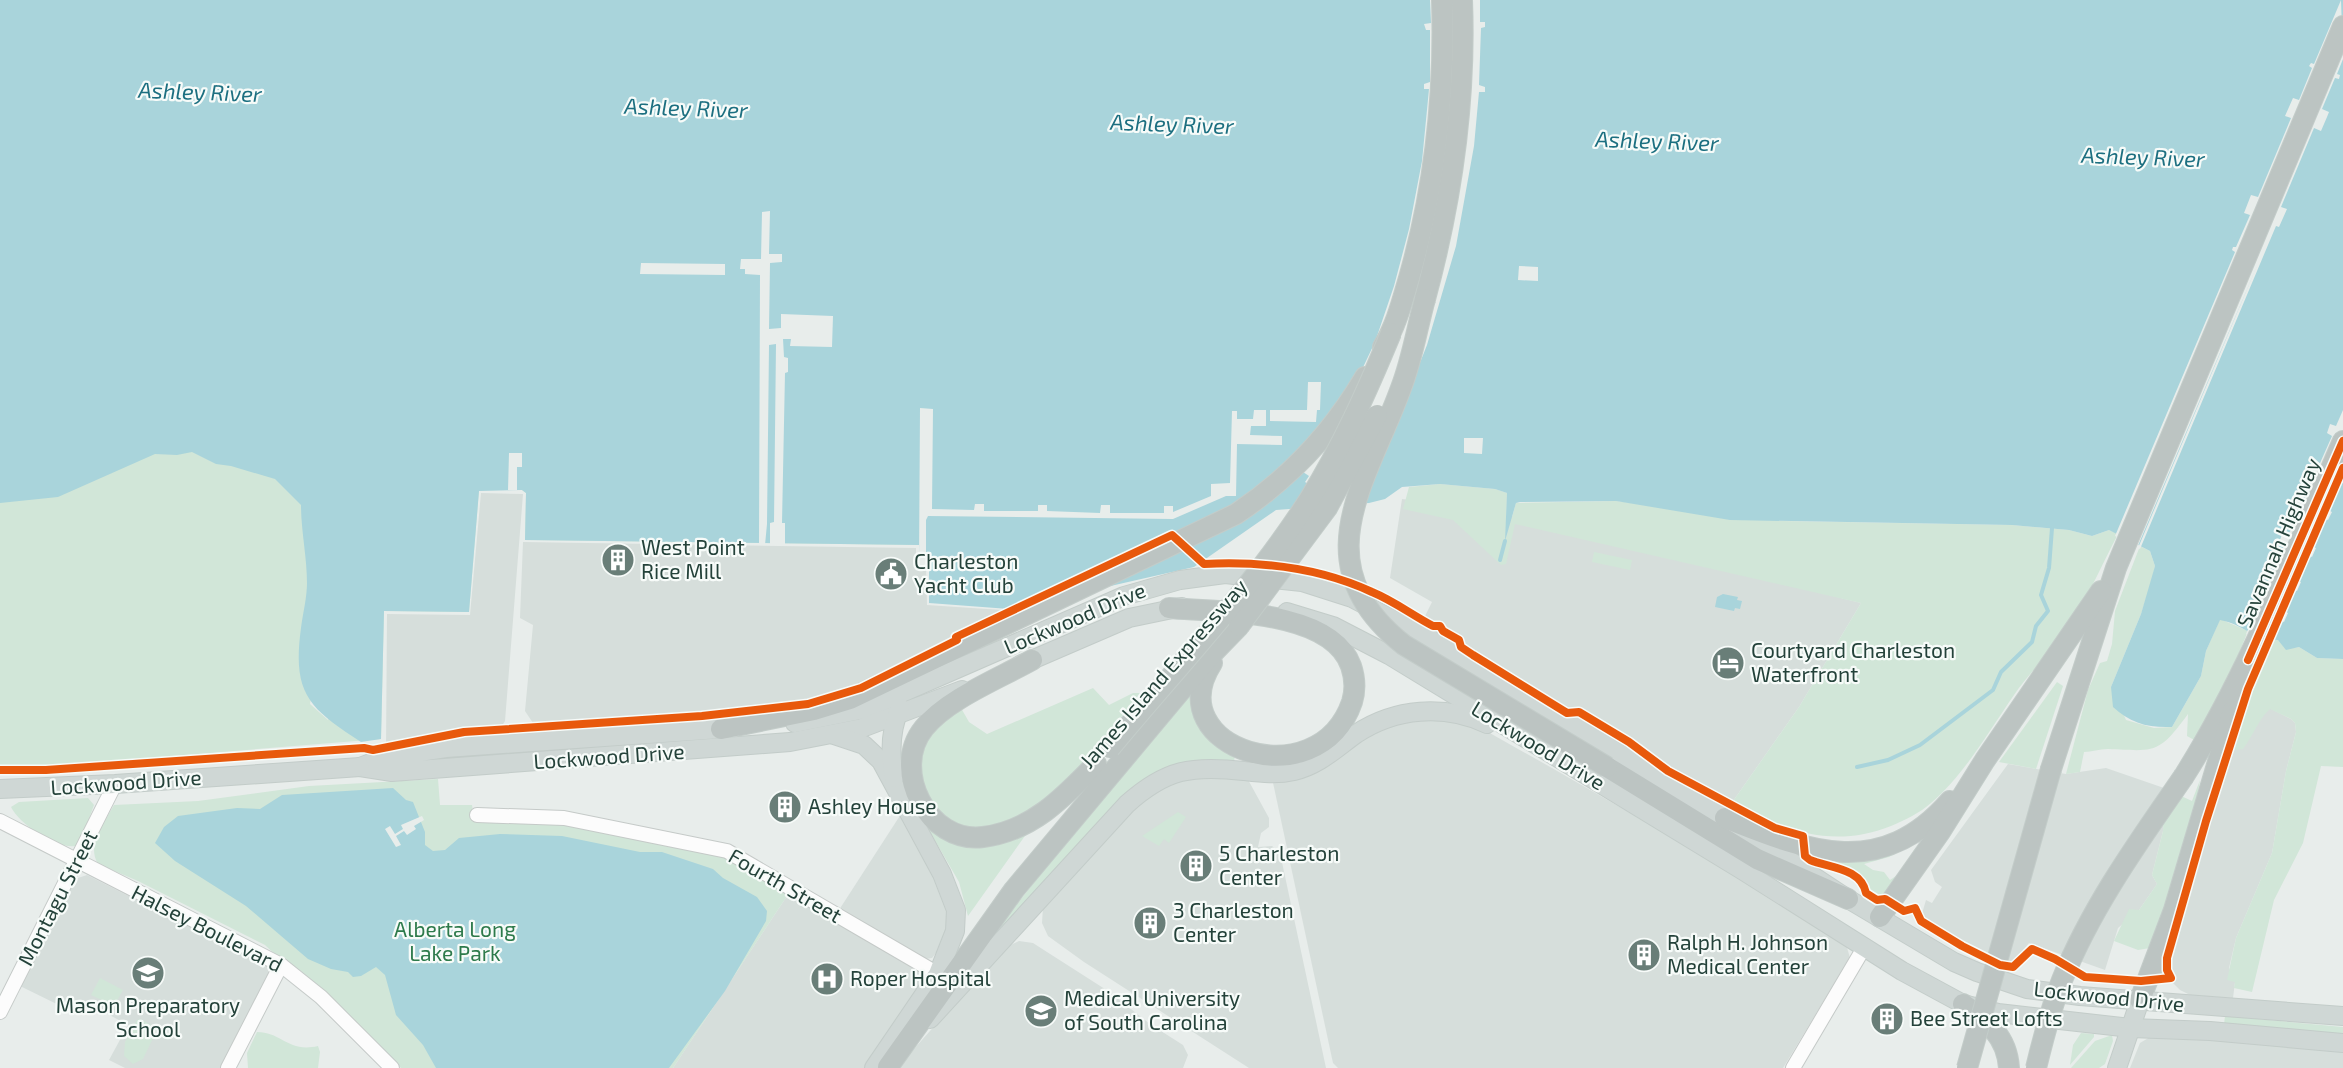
<svg xmlns="http://www.w3.org/2000/svg" width="2343" height="1068" viewBox="0 0 2343 1068" font-family="'Exo 2',sans-serif">
<style>
.built{fill:#d6dedb}
.green{fill:#d1e6d8}
.water{fill:#a9d4db}
.pier{fill:#e8edeb}
.lines{fill:none;stroke-linecap:round;stroke-linejoin:round}
.stream{stroke:#a9d4db;stroke-width:4}
.minor-casing{stroke:#c5cac8;stroke-width:16}
.major-casing{stroke:#c3ccc9;stroke-width:20}
.highway-casing{stroke:#c3ccc9;stroke-width:22}
.minor{stroke:#fcfcfc;stroke-width:14}
.major{stroke:#cfd7d5;stroke-width:18}
.highway{stroke:#bcc4c2;stroke-width:20}
.highway-bridge-casing{stroke:#c3ccc9;stroke-width:22;stroke-linecap:butt}
.highway-bridge{stroke:#bcc4c2;stroke-width:20}
.cycleway-casing{stroke:#f7fbf9;stroke-width:11}
.cycleway{stroke:#e8590c;stroke-width:8}
.labels{text-anchor:middle;stroke-width:4.5;stroke-linejoin:round;paint-order:stroke}
.street-label{font-size:21px;fill:#24423a;stroke:#f7fbf9}
.poi-label{font-size:21px;fill:#24423a;stroke:#f7fbf9;text-anchor:start}
.park-label{font-size:21px;fill:#2d7a4b;stroke:#f7fbf9}
.water-label{font-size:22px;font-style:italic;fill:#1c6f80;stroke:#f7fbf9}
</style>
<rect width="100%" height="100%" fill="#e8edeb"/>
<g class="built">
<path d="M481,493l42,1 -18,227 -5,8 -9,4 -59,7 -46,9 1,-135 83,1z"/>
<path d="M1402,499l85,11 374,93 -62,104 -68,97 -57,-30 -57,-38 -202,-114 9,-4 8,-16 -42,-24z"/>
<path d="M523,542l393,6v20l10,-1 1,38 75,5 4,8 -137,69 -108,26 -224,16 -12,-18 8,-86 -13,-7z"/>
<path d="M2244,695l47,24 4,4 1,9 -10,39 -14,82 -36,85 -7,30 6,14 -2,16 -43,-3 -10,-5 -8,-8 -7,-14 1,-11 66,-228z"/>
<path d="M1436,716l52,16 64,36 172,99 122,77 4,14 -67,110h-445l-5,-5 -61,-285 109,-53z"/>
<path d="M2008,764l58,10 40,-6 58,20 -1,43 -11,44 5,9 -18,26 -21,18 -13,42 -76,-27 -16,20 -30,-10 -62,-36 5,-17 6,3 10,-16 -7,-5 -4,-12z"/>
<path d="M1246,776l23,42v9l-8,6 -3,14 14,-1 8,7 46,215h-77l-165,-106 -36,-26 -6,-13 1,-16 86,-99 44,-30z"/>
<path d="M903,811l46,94 -2,21 -7,22 -8,10 -7,1 -86,-49z"/>
<path d="M87,875l180,91 2,9 -47,93h-97l-16,-8 19,-35 -46,-25 -7,13 -55,-27 55,-107z"/>
<path d="M789,893l128,76 4,6 1,9 -56,84h-193z"/>
<path d="M1019,941l14,2 14,9 61,39 42,33 33,21 5,10 -5,13h-286l107,-120z"/>
<path d="M2155,1034l188,15v19h-213l10,-25z"/>
</g>
<g class="green">
<path d="M358,410l-48,294 18,16 44,-270 547,95 -394,-5 1,-47 -4,-3h-43l-10,122 -85,-1 -3,128 -319,26 -62,1v-349z"/>
<path d="M1440,484l55,5 12,4 -1,45 10,-35 100,-2 168,20 228,4 57,5 23,6 17,-6 9,4c-19,36 -35,76 -60,108 -15,18 -31,34 -44,53 -25,36 -49,79 -83,108 -11,10 -26,17 -40,23 -57,23 -108,5 -160,-22l68,-97 62,-104 -346,-79 -9,40 -5,1 -48,-45 -50,-11 6,-22z"/>
<path d="M2140,546l10,5 5,15 -3,14 -11,34 -30,73 15,33 28,8 18,-1 29,-51 5,-25 14,-32 28,12 -17,41 -35,69 -9,-5 1,-22c-30,41 -33,37 -80,35 -9,0 -16,3 -24,3l-4,20 -14,2 22,-84 12,-27 7,-2 5,-17 3,-33z"/>
<path d="M1594,552l38,8 -2,10 -38,-8z"/>
<path d="M2269,640h9l15,8 6,-1 18,11 26,1v108l-22,-1 -18,77 -29,57 -22,92 -18,-4 1,-6 -8,-2 9,-42 36,-85 14,-82 10,-39 -1,-9 -4,-4 -21,-10c-12,11 -17,27 -27,40l-8,1v-16l10,-21 6,-29z"/>
<path d="M2057,682l6,4 -27,83 -37,-7z"/>
<path d="M1093,688l16,17 24,-12h8l-61,75 -47,43 -45,19 -31,-5 -28,-22 -10,-33 8,-36 34,-26 8,14 18,12z"/>
<path d="M1191,692l44,63 -1,7c-44,-4 -71,2 -106,30l-153,166 97,-124z"/>
<path d="M438,779l2,26h32l2,13 61,1 183,35 71,39 -116,175h-272c-31,-31 -61,-63 -94,-92 -13,-12 -30,-18 -42,-31l-127,-64 -40,-17c-12,-20 6,-41 16,-59l84,-4 111,-15z"/>
<path d="M2200,780l-3,18 -30,103 -17,47 -12,2 -24,-9 15,-32 10,1 18,-26 -5,-9 11,-44 1,-43 28,13z"/>
<path d="M88,798l6,7 -11,30 -8,11c-18,3 -56,-22 -64,-39l8,-5z"/>
<path d="M1178,812l8,5 -17,26 -5,-4 -5,7 -17,-10z"/>
<path d="M922,818l10,8 95,7 -59,83 -9,-34z"/>
<path d="M1909,842l-1,5 -19,10 -25,7 9,6 11,2 6,8 12,-8 12,-22 6,-5 2,3 -33,51 -4,-3 -9,2c-10,-7 -10,-18 -21,-25 -14,-8 -32,-8 -46,-16h54z"/>
<path d="M100,978l23,12 -9,16 -23,-11z"/>
<path d="M2225,1016l118,11v10l-119,-13z"/>
<path d="M140,1019l13,7 3,6 -13,27 -10,5 -9,-8 1,-14 12,-22z"/>
<path d="M257,1032c25,0 31,21 61,14l2,6 -2,16h-70l-1,-15z"/>
<path d="M2081,1033l13,1v3l-24,28 3,-20z"/>
<path d="M2112,1035l1,6 -8,23 -6,4h-28l24,-27z"/>
</g>
<g class="water">
<path d="M0,0h2343v659l-26,-1 -18,-11 -13,3 -8,-10c-25,0 -35,-16 -58,-20l-14,31 -5,25 -29,51c-24,1 -42,-4 -59,-20l-2,-20 30,-73 14,-48 -5,-15 -41,-21 -17,6 -23,-6 -57,-5 -282,-5 -114,-19 -96,1 -4,1 -11,38 2,-48 -12,-4 -55,-5 -38,3 -17,12 -16,4 -93,7 -82,57 -185,42 -80,-6v-38h-10v-20l-394,-5 1,-47 -4,-3 -43,1 -10,121 -85,-1 -3,128 -20,3c-52,-34 -69,-48 -60,-114 2,-15 6,-31 6,-45 0,-26 -6,-52 -6,-78l-26,-26 -44,-13 -15,-2 -24,-12 -15,3 -22,-1 -97,43 -58,6z"/>
<path d="M1723,594l15,3 -1,3 5,1 -2,8 -5,-1 -1,3 -19,-4 2,-10z"/>
<path d="M393,788l13,12 7,2 12,30v13l8,6 12,-1 14,-12 41,-4 62,2 78,16h22l51,17 10,9 34,19 10,14 -1,10 -41,70 -56,77h-233l-13,-23 -27,-30 -11,-40 -9,-8 -15,9 -8,1 -5,-5 -17,-3 -23,-10 -62,-53 -71,-45 -20,-18 9,-16 14,-11 59,-8 23,1 22,-14z"/>
</g>
<g class="pier">
<path d="M1430,0h50v22h5v5l-4,1 -2,57 6,2v5h-6l-5,54 -18,100 -29,99 -59,149 -21,6 -4,6 -38,-24 4,-6 -6,-4 -8,8 3,-25 59,-75 18,-38 19,-56 15,-57 13,-68 7,-72h-5v-5l6,-2v-52h-4l-2,-6 7,-1z"/>
<path d="M2341,0l2,59 -6,15 3,1 -1,4 -4,-1 -13,31 7,3 -2,5 -6,14 -7,-3 -33,79 6,2 -8,18 -3,-1 -136,323 -2,-1 121,-287 -122,287 -22,-12 120,-284 -3,-2 1,-3h3l14,-32 -6,-2 7,-18 7,2 33,-79 -6,-2 8,-18 6,2 13,-32 -3,-2 2,-3 3,1z"/>
<path d="M770,211l-1,43h13v8l-12,1 -1,66 12,-1v-14l52,2 -1,31 -42,-1 1,-7h-8l1,18 4,1v14l-3,1 -3,150h3v22h-15v-22l4,-1 2,-178 -7,1 -2,179 -2,21 -6,-1 1,-269 -15,-1v-5h-5l1,-10h20l1,-47z"/>
<path d="M641,263l84,1v11l-85,-1z"/>
<path d="M1519,266l19,1v14l-20,-1z"/>
<path d="M1308,382h13l-1,28h-3l-1,12 -46,-1v-11h37z"/>
<path d="M920,408l13,1 -1,100 42,1 1,-6h9v7h54v-6h9v6l53,2 1,-8h9v8h54v-7h9v6l38,-16v-12l19,-1 2,-72h5v8h16l1,-9h12v16h-15l-1,9 32,1v9l-45,-1 -1,52h-10l-53,23 -245,-3 -2,4v45h-7z"/>
<path d="M2343,410v73l-5,-1 -12,27 6,3 -4,8 -5,-2 -12,28 5,2 -4,9 -5,-2 -11,25 5,2 -4,9 -5,-2 -9,21 5,3 -4,9 -5,-2 -11,23 -11,-1 -11,-8 10,-24 -5,-3 4,-9 5,2 9,-21 -5,-2 4,-10 6,3 10,-24 -5,-3 3,-9 6,2 12,-27 -5,-3 3,-9 6,3 12,-28 -5,-3 3,-8 6,2 12,-27 -5,-3 3,-9 6,2z"/>
<path d="M1464,438h19l-1,16 -18,-1z"/>
<path d="M509,453h13v14h-5v23h-9z"/>
<path d="M422,816l2,4 -10,6 2,3 -9,6 -3,-4 -8,5 5,9 -5,2 -11,-18 5,-3 5,8 8,-5 -2,-4z"/>
</g>
<g class="lines">
<g class="stream">
<path d="M1500,560l5,-19"/>
<path d="M1857,767l31,-7 32,-15 73,-55 8,-18 31,-30 4,-16 12,-15 -7,-16 8,-27 3,-40"/>
</g>
<g class="minor-casing">
<g id="minor">
<path d="M477,815l87,3 163,33 211,123"/>
<path d="M0,821l281,144 40,32 71,71"/>
<path d="M0,1012l115,-228"/>
<path d="M228,1068l53,-103"/>
<path d="M1793,1068l72,-122"/>
</g>
</g>
<g class="major-casing">
<g id="major">
<path d="M1287,612l46,14 56,29 353,215 160,101 61,33 35,9 133,15 79,3 133,12"/>
<path d="M1020,665l109,-47 53,-11"/>
<path d="M795,723l70,-14 259,-113 56,-16 45,-6 77,8 50,16 91,48 282,172 123,81 106,63 23,10 50,17 53,7 263,20"/>
<path d="M734,728l-288,20 -60,9 -26,10 32,5 398,-30 72,-14 100,-38"/>
<path d="M834,735l30,10 17,16 61,113 14,36 -1,21 -17,43 -64,94"/>
<path d="M894,778c-4,-23 -4,-48 6,-70"/>
<path d="M0,789l115,-5 245,-17"/>
<path d="M930,1019l197,-215c39,-35 65,-39 117,-33 17,2 33,4 50,0 25,-6 41,-22 62,-37 39,-26 88,-30 131,-10"/>
<path d="M2117,1068l23,-68"/>
</g>
</g>
<g class="highway-casing">
<g id="highway">
<path d="M1425,299c27,-99 41,-197 37,-299"/>
<path d="M1383,347c13,-21 19,-45 26,-69 26,-91 36,-184 33,-278"/>
<path d="M1169,608c50,4 162,1 182,58 4,12 5,23 1,36 -34,99 -195,46 -140,-39"/>
<path d="M1032,660c-32,18 -85,39 -108,68 -34,42 4,116 59,109 49,-6 81,-40 113,-73"/>
<path d="M721,729l93,-19 36,-11 386,-185c54,-36 96,-81 129,-137"/>
<path d="M1607,767l150,92 91,40"/>
<path d="M2051,769l65,-201 227,-542"/>
<path d="M2184,776c66,-105 110,-222 159,-335"/>
<path d="M1725,818c83,33 155,63 225,-17"/>
<path d="M1880,917l60,-85 45,-72 116,-169"/>
<path d="M2140,1000l34,-90 59,-199"/>
<path d="M1963,1004c24,17 44,32 46,64"/>
<path d="M888,1067l126,-177 194,-232 31,-32"/>
</g>
</g>
<use href="#minor" class="minor"/>
<use href="#major" class="major"/>
<use href="#highway" class="highway"/>
<g class="highway-bridge-casing">
<g id="highway-bridge">
<path d="M1425,299c-8,29 -13,61 -24,89 -34,94 -100,176 3,257l203,122"/>
<path d="M1239,626l88,-118 50,-93"/>
<path d="M1110,748c67,-81 142,-159 199,-248 33,-53 58,-109 82,-167"/>
<path d="M1967,1068l84,-299"/>
<path d="M2036,1068c7,-29 15,-60 26,-88 30,-74 77,-139 122,-204"/>
</g>
</g>
<use href="#highway-bridge" class="highway-bridge"/>
<g class="cycleway-casing">
<g id="cycleway">
<path d="M2248,660l95,-219"/>
<path d="M0,770h46l318,-22 9,2 91,-18 238,-16 106,-12 53,-16 96,-48 -1,-3 216,-102 32,29c58,-3 116,4 168,28 22,9 40,23 61,34h7l3,5 16,9 2,7 12,8 94,58 12,-1 50,30 39,29 86,46 21,11 28,8 2,20 5,4c20,8 51,8 56,33l11,7 8,-1 19,12 11,-3 6,13 41,25 38,19 13,2 19,-18 23,10 30,18 56,4 30,-3 -4,-8v-12l39,-137 42,-132 95,-221"/>
</g>
</g>
<use href="#cycleway" class="cycleway"/>
</g>
<defs>
<g id="building-disc" transform="scale(1.725)"><circle r="9.5" fill="#697e78" stroke="#f7fbf9"/><path d="M-4-6H4V6H1V3H-1V6H-4ZM-2.5-4.3h1.7v1.8h-1.7ZM.8-4.3h1.7v1.8H.8ZM-2.5-1h1.7V.8h-1.7ZM.8-1h1.7V.8H.8Z" fill="#fff"/></g>
<g id="civic-disc" transform="scale(1.725)"><circle r="9.5" fill="#697e78" stroke="#f7fbf9"/><path d="M-.6-6.5H3V-4.5H.6V-3L4-1V1h2V6H-6V1h2V-1L-.6-3ZM-1.2 2.5V6h2.4V2.5Z" fill="#fff"/></g>
<g id="hotel-disc" transform="scale(1.725)"><circle r="9.5" fill="#697e78" stroke="#f7fbf9"/><path d="M-6-4.5h1.5V1H6V5H4.5V3h-9V5H-6ZM-4 0a1.8 1.8 0 1 1 3.6 0ZM.5 0V-2.5h3Q6-2.5 6 0Z" fill="#fff"/></g>
<g id="school-disc" transform="scale(1.725)"><circle r="9.5" fill="#697e78" stroke="#f7fbf9"/><path d="M0-5L7-2L0 1L-7-2ZM-4 1L0 2.5L4 1V4Q0 6-4 4Z" fill="#fff"/></g>
<g id="hospital-disc" transform="scale(1.725)"><circle r="9.5" fill="#697e78" stroke="#f7fbf9"/><path d="M-5-5h3v3.5h4V-5h3V5h-3V1.5h-4V5h-3Z" fill="#fff"/></g>
<g id="university-disc" transform="scale(1.725)"><circle r="9.5" fill="#697e78" stroke="#f7fbf9"/><path d="M0-5L7-2L0 1L-7-2ZM-4 1L0 2.5L4 1V4Q0 6-4 4Z" fill="#fff"/></g>
</defs>
<g fill-rule="evenodd">
<use href="#building-disc" x="618" y="560"/>
<use href="#civic-disc" x="891" y="574"/>
<use href="#hotel-disc" x="1728" y="663"/>
<use href="#building-disc" x="785" y="807"/>
<use href="#building-disc" x="1196" y="866"/>
<use href="#building-disc" x="1150" y="923"/>
<use href="#building-disc" x="1644" y="955"/>
<use href="#school-disc" x="148" y="973"/>
<use href="#hospital-disc" x="827" y="979"/>
<use href="#university-disc" x="1041" y="1011"/>
<use href="#building-disc" x="1887" y="1019"/>
</g>
<g class="labels">
<g class="street-label">
<text transform="translate(2279 543) rotate(-67)" y="7">Savannah Highway</text>
<text transform="translate(1075 619) rotate(-23)" y="7">Lockwood Drive</text>
<text transform="translate(1164 674) rotate(-49)" y="7">James Island Expressway</text>
<text transform="translate(1538 746) rotate(31)" y="7">Lockwood Drive</text>
<text transform="translate(609 757) rotate(-4)" y="7">Lockwood Drive</text>
<text transform="translate(126 783) rotate(-4)" y="7">Lockwood Drive</text>
<text transform="translate(785 886) rotate(30)" y="7">Fourth Street</text>
<text transform="translate(58 898) rotate(-63)" y="7">Montagu Street</text>
<text transform="translate(207 929) rotate(27)" y="7">Halsey Boulevard</text>
<text transform="translate(2109 997) rotate(6)" y="7">Lockwood Drive</text>
</g>
<g class="poi-label">
<text x="641" y="555">West Point<tspan x="641" dy="24">Rice Mill</tspan></text>
<text x="914" y="569">Charleston<tspan x="914" dy="24">Yacht Club</tspan></text>
<text x="1751" y="658">Courtyard Charleston<tspan x="1751" dy="24">Waterfront</tspan></text>
<text x="808" y="814">Ashley House</text>
<text x="1219" y="861">5 Charleston<tspan x="1219" dy="24">Center</tspan></text>
<text x="1173" y="918">3 Charleston<tspan x="1173" dy="24">Center</tspan></text>
<text x="1667" y="950">Ralph H. Johnson<tspan x="1667" dy="24">Medical Center</tspan></text>
<text x="850" y="986">Roper Hospital</text>
<text x="1064" y="1006">Medical University<tspan x="1064" dy="24">of South Carolina</tspan></text>
<text x="148" y="1013" text-anchor="middle">Mason Preparatory<tspan x="148" dy="24">School</tspan></text>
<text x="1910" y="1026">Bee Street Lofts</text>
</g>
<g class="park-label">
<text x="455" y="937">Alberta Long<tspan x="455" dy="24">Lake Park</tspan></text>
</g>
<g class="water-label">
<text transform="translate(200 92) rotate(2)" y="8">Ashley River</text>
<text transform="translate(686 108) rotate(2)" y="8">Ashley River</text>
<text transform="translate(1172 124) rotate(2)" y="8">Ashley River</text>
<text transform="translate(1657 141) rotate(2)" y="8">Ashley River</text>
<text transform="translate(2143 157) rotate(2)" y="8">Ashley River</text>
</g>
</g>
</svg>
